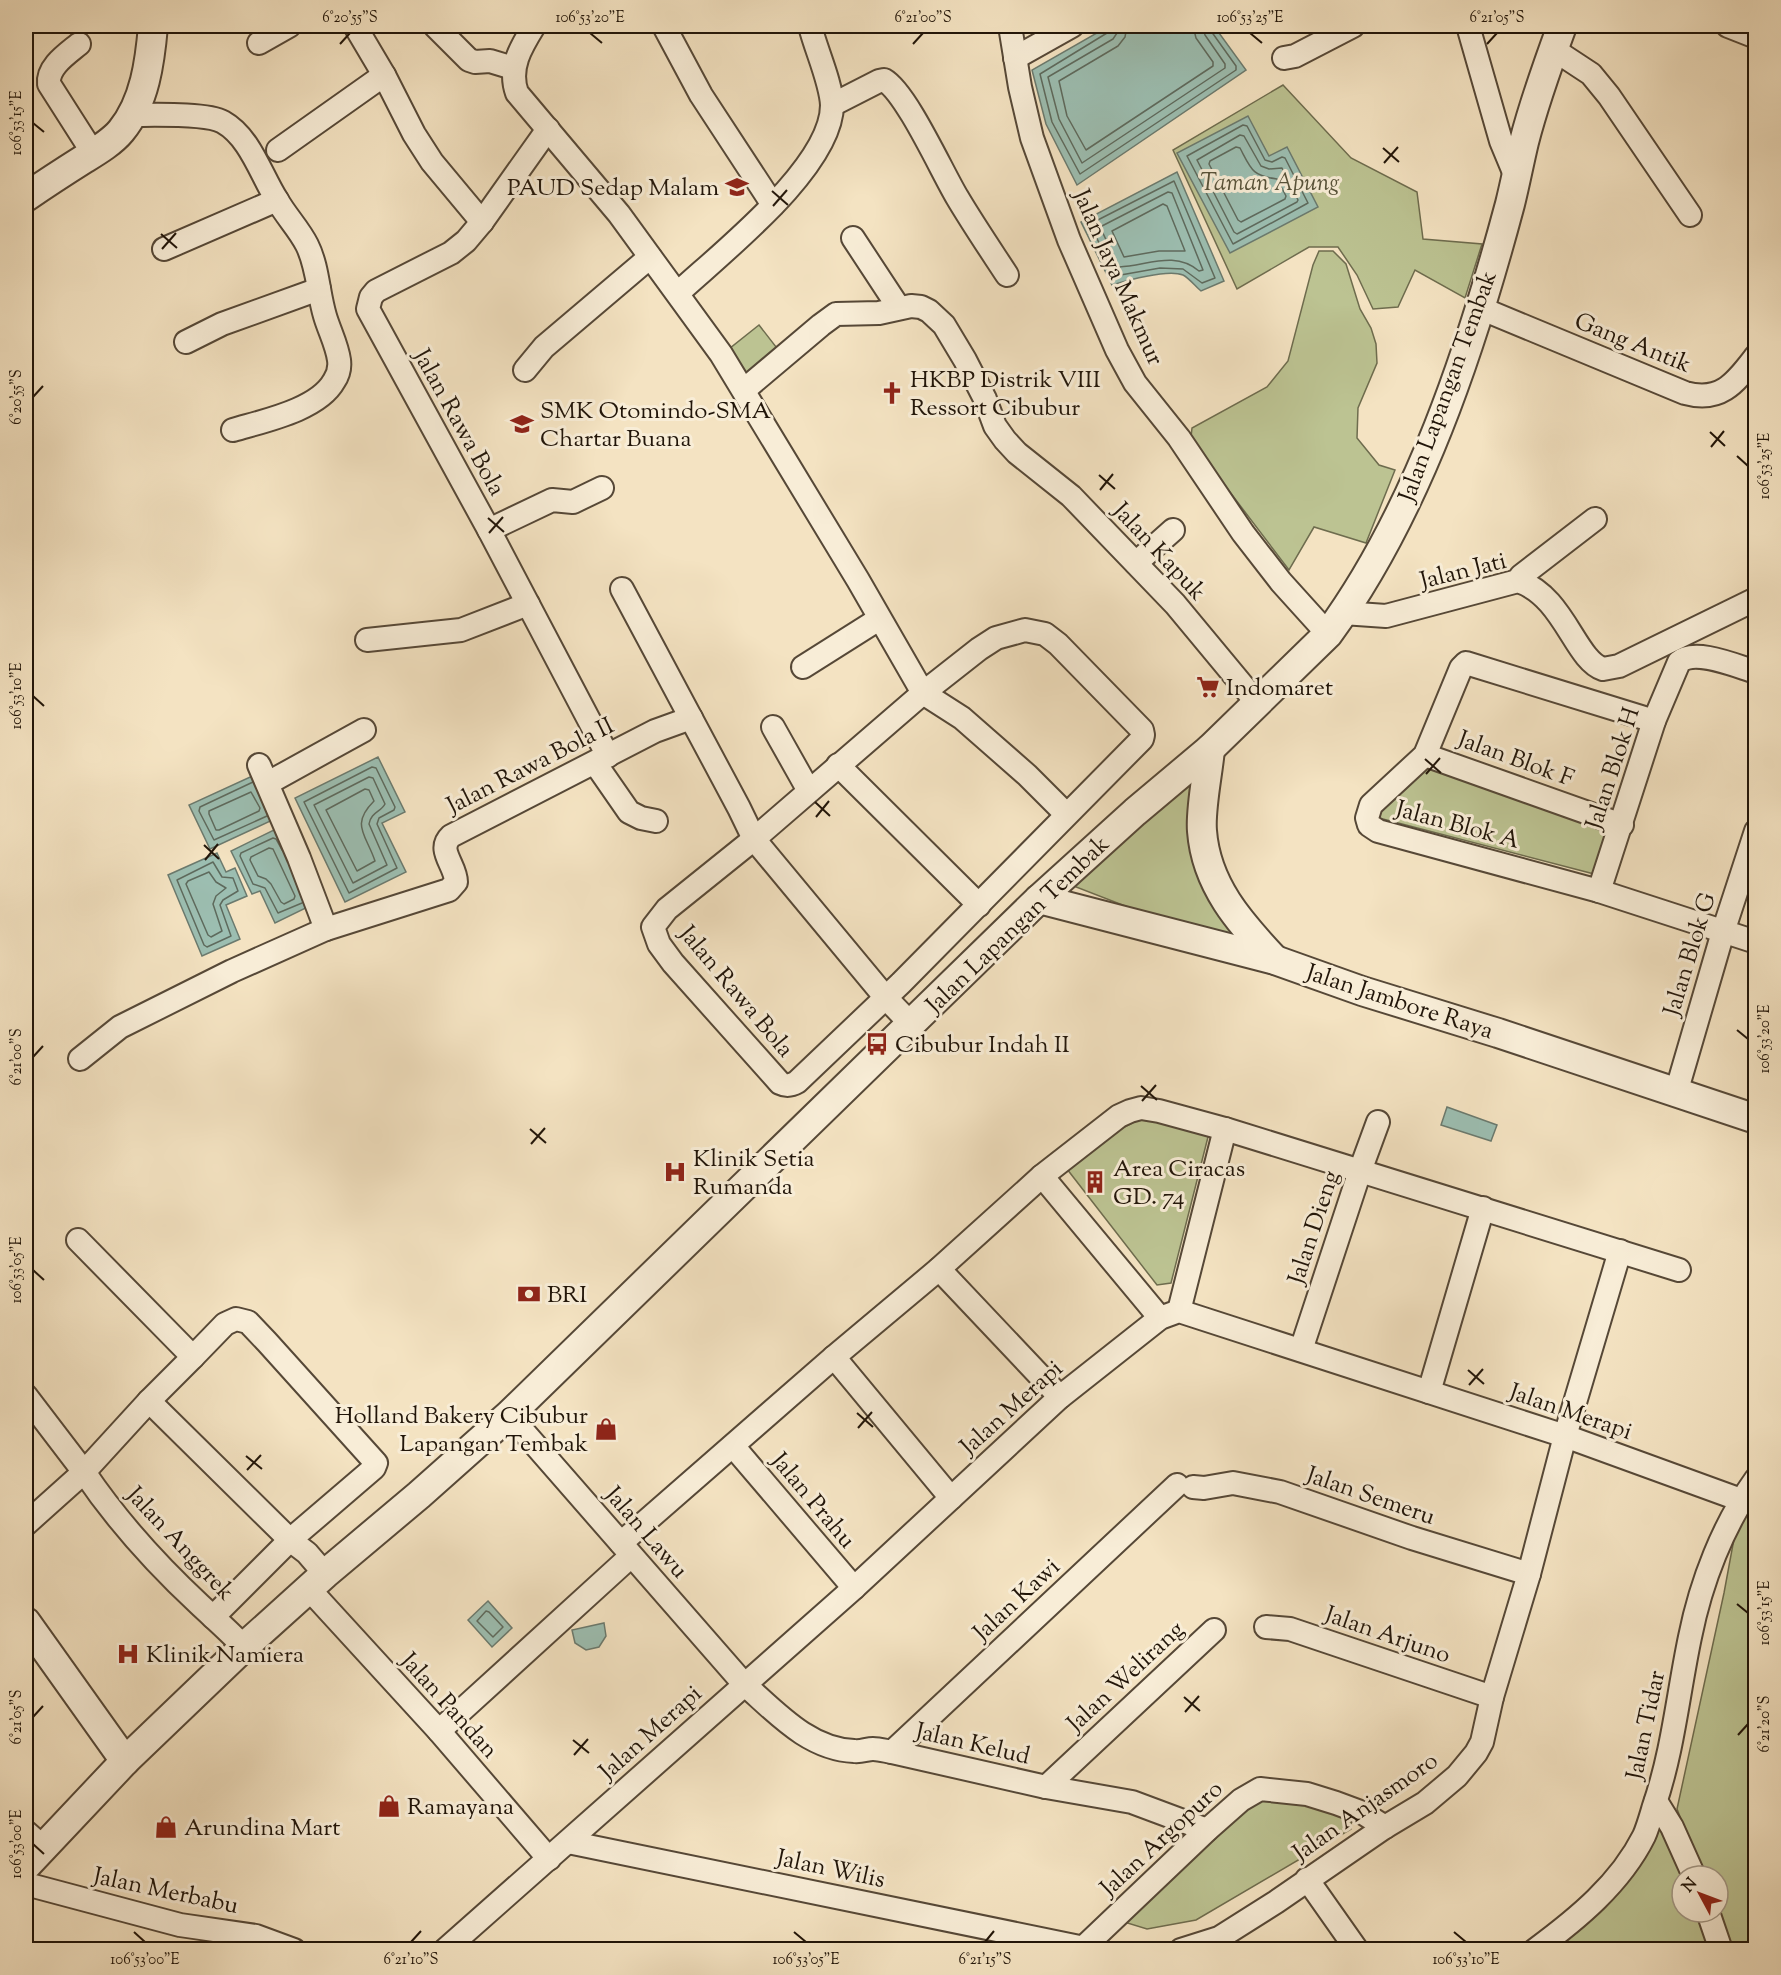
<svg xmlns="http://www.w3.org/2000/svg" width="1781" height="1975" viewBox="0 0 1781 1975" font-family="'Sorts Mill Goudy',serif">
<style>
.green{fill:#bcc392;stroke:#6e6c4e;stroke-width:1.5}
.water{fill:#9cbeb1;stroke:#6b7a6e;stroke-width:1.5}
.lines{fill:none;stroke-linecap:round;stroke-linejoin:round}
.shore{stroke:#5e6a5d;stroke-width:1.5}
.minor-casing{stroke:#564837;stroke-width:26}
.tertiary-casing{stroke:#564837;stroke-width:32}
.minor{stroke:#f8edd7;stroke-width:22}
.tertiary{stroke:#f8edd7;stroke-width:28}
.tram{stroke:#211509;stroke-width:1.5}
.ticks{fill:none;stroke:#211509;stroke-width:2}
.labels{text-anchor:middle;stroke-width:6;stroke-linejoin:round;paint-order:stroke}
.park-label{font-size:24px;font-style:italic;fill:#575239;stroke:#f8edd7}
.poi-label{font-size:24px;fill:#211509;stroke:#f8edd7;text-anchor:start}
.street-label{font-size:24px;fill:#211509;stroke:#f8edd7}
.neatline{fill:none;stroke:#211509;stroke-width:2}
.ticks-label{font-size:15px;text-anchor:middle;fill:#211509}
</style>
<rect width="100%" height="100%" fill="#f4e3c2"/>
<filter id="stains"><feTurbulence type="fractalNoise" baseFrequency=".00333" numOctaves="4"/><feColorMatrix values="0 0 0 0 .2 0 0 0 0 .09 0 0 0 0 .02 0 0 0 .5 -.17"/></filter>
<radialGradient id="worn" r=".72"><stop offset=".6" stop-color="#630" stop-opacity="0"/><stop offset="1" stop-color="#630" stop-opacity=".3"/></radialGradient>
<g class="green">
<path d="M1283,85l68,73 66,34 6,47 59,5 -17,54 -50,-28 -17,37 -25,2 -16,-34 -19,-28h-29l-72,42 -64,-139z"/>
<path d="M1319,251h14l13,13 14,45 11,19 5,16 1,19 -19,45 -1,30 22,27 16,5 -29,73 -52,-16 -25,43 -88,-116 -10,-17 1,-9 75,-41 21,-26 25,-96z"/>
<path d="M759,325l21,27 -31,24 -20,-27z"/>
<path d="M1429,764l181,65 -12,46 -219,-57v-20z"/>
<path d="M1189,768l3,56 42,103 -11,17 -152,-59z"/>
<path d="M1142,1118l67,15 -38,150 -14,2 -90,-116 38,-32z"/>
<path d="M1755,1479v470h-23l-15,-37 1,-36h-15l-26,-67 47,-216 17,-92z"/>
<path d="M1257,1783l95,22 -1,24 -155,91 -49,9 -36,-11z"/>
<path d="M1662,1823l20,53v36h20l13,38h-182z"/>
</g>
<g class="water">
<path d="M1109,26h105l32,44 -169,115 -31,-61 -14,-54z"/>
<path d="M1248,116l21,40 18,-9 31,60 -88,46 -53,-100z"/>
<path d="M1177,172l47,109 -23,10c-5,-4 -12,-13 -18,-16 -16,-6 -54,5 -71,10l-31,-63z"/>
<path d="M378,757l27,55 -23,11 24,49 -61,30 -50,-104z"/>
<path d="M259,773l20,44 -69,32 -21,-44z"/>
<path d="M278,828l36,76 -39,19 -15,-32 -8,3 -21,-43z"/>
<path d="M217,853l9,19 9,-4 12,28 -21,9 14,34 -38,17 -34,-81z"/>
<path d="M1447,1107l50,18 -6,16 -50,-16z"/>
<path d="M488,1601l24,27 -20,19 -24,-27z"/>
<path d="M604,1623l2,13 -7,11 -13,3 -11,-7 -3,-13z"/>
</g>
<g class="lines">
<g class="shore">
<path d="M1111,26l-4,7 -67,41 12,48 28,52 156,-104v-4l-25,-35 -1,-5"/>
<path d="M1118,26l-1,7 -4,6 -65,38 11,42 23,44 143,-95v-4l-20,-29 -3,-9"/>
<path d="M1127,26l-2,11 -7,9 -59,35 8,35 19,34 127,-84v-4l-17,-24 -3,-12"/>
<path d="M1243,125l4,1 18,34 7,2 10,-5 3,1 23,45 -75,41 -46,-88z"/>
<path d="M1240,135l4,1 17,30 8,3 13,-1 16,32 -1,2 -60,32 -3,-2 -37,-72z"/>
<path d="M1236,147l4,1c11,21 12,28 37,31l9,17 -1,3 -44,23 -3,-2 -29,-56 1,-3z"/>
<path d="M1174,181l41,97 -13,5 -19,-14 -23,-1 -45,8 -25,-52z"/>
<path d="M1168,192l4,1 31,77 -4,1c-25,-21 -52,-5 -80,-4l-19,-40z"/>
<path d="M1163,204l4,2 18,45h-26l-35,6 -12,-26z"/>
<path d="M372,767l4,1 19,39 -1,3 -15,8 -2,6 20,44 -48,25 -45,-91z"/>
<path d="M369,777l4,1 12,26c-4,8 -14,8 -16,20l18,41 -34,18 -39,-78z"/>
<path d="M253,782l-53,25 -1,4 15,29 53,-24"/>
<path d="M365,789l4,1 5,11c-24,24 -8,33 1,60l-18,10 -31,-61z"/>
<path d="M251,792l9,16 -1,3 -40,19h-3l-7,-16v-3z"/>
<path d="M269,848l4,1 22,47 -1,3 -10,5 -3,-2 -10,-18 -5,-5 -8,-3 -8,-16 1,-3z"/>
<path d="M282,850l-6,-11 -3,-1 -32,15 -1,3 13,28 12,4 13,25 24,-10"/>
<path d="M213,862l9,15 11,1 5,13 -15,9 -3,5 11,31 -24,11 -3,-2 -27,-65z"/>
<path d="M209,872l7,10 10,6 -10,8 -3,8 9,27 -11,6 -3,-2 -22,-51 2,-3z"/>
<path d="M486,1611l3,1 14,15 -10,10 -16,-16z"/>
</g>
<g class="minor-casing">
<g id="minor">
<path d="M355,26l29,49 30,59 18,28 50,60"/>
<path d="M435,26l34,34 6,2 15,-1 23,7"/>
<path d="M534,26c-13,21 -26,42 -17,67l102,121 102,140 137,226 65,113 39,25 65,57 39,39"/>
<path d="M664,26l37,69 72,110"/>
<path d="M1010,26l10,61 12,51 37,102 48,110 18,33 44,55 64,95 38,49 47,52"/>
<path d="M1468,26l33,115 15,36"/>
<path d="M1728,26l28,11"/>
<path d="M259,43l30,-17"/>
<path d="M79,44c-12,10 -32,23 -30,40l44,69"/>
<path d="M1553,49l38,25 18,22 81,119"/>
<path d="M1015,58l57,-32"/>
<path d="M1284,58l11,-2 58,-30"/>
<path d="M832,105l47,-24 5,-1c22,12 58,92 73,117 16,27 33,52 50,78"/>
<path d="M133,115c20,0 74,-2 90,7 27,15 38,53 54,78 9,16 22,29 30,45 11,22 11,48 18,71 4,14 12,29 14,44 1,7 -1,15 -5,21 -16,29 -71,40 -101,49"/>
<path d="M548,129l-66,93 -16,19 -15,12 -75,38 -5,6 -3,12 121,221 119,226"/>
<path d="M278,150l106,-75"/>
<path d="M853,238l46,70"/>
<path d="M164,249l113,-49"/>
<path d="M678,293c43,-40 154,-126 154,-188 -1,-23 -16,-55 -22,-79"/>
<path d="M1480,308l205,85c36,10 50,-10 71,-37"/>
<path d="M186,342l36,-18 97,-35"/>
<path d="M525,370l19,-23 106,-90"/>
<path d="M744,390l77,-65 15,-11 43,-1 32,-7 10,1 8,4 15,14 21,35 20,39 10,27 10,14 12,13 54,43 104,108 83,100"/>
<path d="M489,530l63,-30 21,2 29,-14"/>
<path d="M1136,563l37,-33"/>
<path d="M1518,581l3,-5 74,-57"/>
<path d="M622,589l117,219 15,31 132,159 26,27"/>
<path d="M1343,613l43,3 132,-35c46,15 57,79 85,88l16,-3 137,-67"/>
<path d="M1025,630l20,4 13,10 84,86 1,5 -1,4 -241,244 -104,99c-7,4 -11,4 -17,1l-107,-120 -14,-19 -6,-17 14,-18 87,-70 169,-146 56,-44 17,-11z"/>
<path d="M367,640l94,-10 67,-26"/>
<path d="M803,667l76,-48"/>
<path d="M1654,721l-188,-58 -5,5 -36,87 -54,50 -4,13 2,7 9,6 221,60 157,51"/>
<path d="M773,727l36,64"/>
<path d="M1425,755l197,70"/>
<path d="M595,763l34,49 12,6 15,3"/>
<path d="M259,765l40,93 27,71"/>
<path d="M838,765l141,140"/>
<path d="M268,783l96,-53"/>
<path d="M1599,891l55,-170 25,-59c16,-14 57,4 77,10"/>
<path d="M80,1059l40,-32 112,-56 94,-42 123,-39 7,-8c0,-17 -20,-32 -5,-46l204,-105 36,-13"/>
<path d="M1676,1093l47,-161 33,-101"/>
<path d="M1042,1176l118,142"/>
<path d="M78,1240l115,117 -44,44 -65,71c33,49 73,93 116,133 15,14 30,27 44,42"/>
<path d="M939,1269l121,128"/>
<path d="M1179,1311l46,-182"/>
<path d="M1301,1350l59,-179 18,-49"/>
<path d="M193,1357l32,-33 11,-5 12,3 19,20 109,121 -2,5 -84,72 -77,77"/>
<path d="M834,1357l117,141"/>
<path d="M1429,1392l54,-184"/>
<path d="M26,1396l58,76 -58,52"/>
<path d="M149,1401l141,139 17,13 18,21"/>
<path d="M509,1415l235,269c32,28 64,65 110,67 7,1 13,-2 19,-2 6,0 13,2 19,3l154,35 86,15 75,28"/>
<path d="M733,1446l121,142"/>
<path d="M1193,1487l11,1 29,-5 47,9 132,46 117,36"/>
<path d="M621,1543l213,-186 105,-88 103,-93 77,-60 11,-5 11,-3 18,3 66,18 454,141"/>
<path d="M309,1589l130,142 110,128"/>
<path d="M1266,1627l24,2 202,68"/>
<path d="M439,1731l192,-175"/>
<path d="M892,1752l285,-267"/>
<path d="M1046,1787l168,-157"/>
<path d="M1656,1801l16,26 22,49"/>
<path d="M26,1832l17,15"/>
<path d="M568,1842l526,108"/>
<path d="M1307,1879l50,71"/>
<path d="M26,1884l154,41 76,11 38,14"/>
<path d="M1708,1912l13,38"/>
<path d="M1083,1948l124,-118 34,-30 19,-11 47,5 29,9 27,10 22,14"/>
<path d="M445,1950l409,-362 206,-191 100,-79 19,-7 386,125 176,64"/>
<path d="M1181,1950l38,-12 57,-36 109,-75 40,-24 32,-27 19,-23 6,-11 10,-45 37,-123 36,-138 55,-185"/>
<path d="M1535,1950c42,-31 85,-66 109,-114 4,-9 7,-20 10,-30 19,-55 24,-112 36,-169 11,-55 33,-112 66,-158"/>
</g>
</g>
<g class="tertiary-casing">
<g id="tertiary">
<path d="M26,197c19,-13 39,-26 58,-38 13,-8 28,-17 37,-28 24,-29 29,-70 32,-105"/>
<path d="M1210,749c-2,24 -10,60 -8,82 4,54 38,92 73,129"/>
<path d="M1039,899l236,61 87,31 136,42 258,86"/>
<path d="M26,1622l99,139"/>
<path d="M26,1866l99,-105 119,-114 81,-73 94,-79 90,-80 530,-516 96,-87 75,-63 118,-115c90,-123 143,-284 182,-430 5,-20 9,-41 14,-62 10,-39 24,-78 38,-116"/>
</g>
</g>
<use href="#minor" class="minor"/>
<use href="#tertiary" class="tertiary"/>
<path class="tram" d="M1743,26l13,5"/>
</g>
<path class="ticks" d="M590,33l12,10M1250,33l12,10M340,44l10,-11M913,44l10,-11M1487,44l10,-11M33,123l11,9M1383,148l16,14M1384,163l14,-16M772,191l16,14M773,206l14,-16M161,234l16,14M162,249l14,-16M33,397l10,-11M1710,432l15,14M1711,447l13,-16M1737,456l11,10M1099,475l16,14M1100,490l13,-16M488,518l16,14M489,533l14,-16M33,696l11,10M1425,759l16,14M1426,774l14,-16M815,802l15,14M816,817l13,-16M204,845l15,14M205,860l13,-16M1737,1030l11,9M33,1057l10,-11M1141,1086l16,14M1142,1101l14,-16M530,1129l16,14M531,1144l14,-16M33,1270l11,10M1468,1370l16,14M1469,1385l14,-16M857,1413l16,14M858,1428l14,-16M246,1456l16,13M247,1470l14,-15M1737,1604l11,9M1184,1697l16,14M1185,1712l14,-16M33,1717l10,-11M1738,1735l10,-11M573,1740l16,13M574,1755l14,-16M33,1844l11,10M134,1932l11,10M794,1932l12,10M1454,1932l12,10M411,1942l10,-11M985,1942l9,-11"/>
<defs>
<g id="school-bare" transform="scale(1.8)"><path d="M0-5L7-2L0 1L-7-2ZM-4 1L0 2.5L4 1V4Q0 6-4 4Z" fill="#8f2418" stroke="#f8edd7" stroke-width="2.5" paint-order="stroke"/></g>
<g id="church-bare" transform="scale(1.8)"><path d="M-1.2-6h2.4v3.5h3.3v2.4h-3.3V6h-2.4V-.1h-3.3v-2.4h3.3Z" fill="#8f2418" stroke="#f8edd7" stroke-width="2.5" paint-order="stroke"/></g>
<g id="supermarket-bare" transform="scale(1.8)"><path d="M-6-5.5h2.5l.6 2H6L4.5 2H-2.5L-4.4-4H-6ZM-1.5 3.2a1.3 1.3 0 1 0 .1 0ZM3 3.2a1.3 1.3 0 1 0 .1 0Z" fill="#8f2418" stroke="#f8edd7" stroke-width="2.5" paint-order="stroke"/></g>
<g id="bus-bare" transform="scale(1.8)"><path d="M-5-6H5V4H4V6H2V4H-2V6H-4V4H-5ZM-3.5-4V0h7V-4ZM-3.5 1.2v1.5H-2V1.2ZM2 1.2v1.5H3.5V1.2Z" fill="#8f2418" stroke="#f8edd7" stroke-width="2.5" paint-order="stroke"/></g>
<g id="hospital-bare" transform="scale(1.8)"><path d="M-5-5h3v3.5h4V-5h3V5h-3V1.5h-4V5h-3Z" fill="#8f2418" stroke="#f8edd7" stroke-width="2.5" paint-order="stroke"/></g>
<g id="building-bare" transform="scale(1.8)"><path d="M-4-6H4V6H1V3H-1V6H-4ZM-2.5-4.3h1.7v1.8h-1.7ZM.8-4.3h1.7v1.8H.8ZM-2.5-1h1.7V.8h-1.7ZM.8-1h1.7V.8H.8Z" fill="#8f2418" stroke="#f8edd7" stroke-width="2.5" paint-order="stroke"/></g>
<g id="bank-bare" transform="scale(1.8)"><path d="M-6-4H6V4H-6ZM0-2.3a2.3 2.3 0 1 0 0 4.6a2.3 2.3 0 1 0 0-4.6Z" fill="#8f2418" stroke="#f8edd7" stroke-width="2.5" paint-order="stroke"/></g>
<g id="shop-bare" transform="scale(1.8)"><path d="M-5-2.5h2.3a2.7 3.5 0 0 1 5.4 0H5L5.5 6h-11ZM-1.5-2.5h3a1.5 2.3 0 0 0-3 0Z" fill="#8f2418" stroke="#f8edd7" stroke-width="2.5" paint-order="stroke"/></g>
</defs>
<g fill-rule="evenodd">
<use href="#school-bare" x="737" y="187"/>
<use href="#church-bare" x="892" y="393"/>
<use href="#school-bare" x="522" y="424"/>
<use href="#supermarket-bare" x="1208" y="687"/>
<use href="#bus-bare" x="877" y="1044"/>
<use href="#hospital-bare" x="675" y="1172"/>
<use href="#building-bare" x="1095" y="1182"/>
<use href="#bank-bare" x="529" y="1294"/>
<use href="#shop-bare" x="606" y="1429"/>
<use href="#hospital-bare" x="128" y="1654"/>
<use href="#shop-bare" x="389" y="1806"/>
<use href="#shop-bare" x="166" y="1827"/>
</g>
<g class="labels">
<g class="park-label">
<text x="1270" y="190">Taman Apung</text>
</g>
<g class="poi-label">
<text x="719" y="195" text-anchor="end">PAUD Sedap Malam</text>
<text x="910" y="387">HKBP Distrik VIII<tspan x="910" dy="28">Ressort Cibubur</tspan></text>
<text x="540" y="418">SMK Otomindo-SMA<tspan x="540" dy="28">Chartar Buana</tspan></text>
<text x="1226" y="695">Indomaret</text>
<text x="895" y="1052">Cibubur Indah II</text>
<text x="693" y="1166">Klinik Setia<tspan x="693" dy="28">Rumanda</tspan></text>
<text x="1113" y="1176">Area Ciracas<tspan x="1113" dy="28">GD. 74</tspan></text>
<text x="547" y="1302">BRI</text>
<text x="588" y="1423" text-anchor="end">Holland Bakery Cibubur<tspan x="588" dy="28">Lapangan Tembak</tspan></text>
<text x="146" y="1662">Klinik Namiera</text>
<text x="407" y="1814">Ramayana</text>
<text x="184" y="1835">Arundina Mart</text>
</g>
<g class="street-label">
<text transform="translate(1119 277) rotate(66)" y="8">Jalan Jaya Makmur</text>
<text transform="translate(1633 342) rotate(22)" y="8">Gang Antik</text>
<text transform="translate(1447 386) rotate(-70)" y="8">Jalan Lapangan Tembak</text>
<text transform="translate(460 422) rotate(61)" y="8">Jalan Rawa Bola</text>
<text transform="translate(1160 551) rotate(47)" y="8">Jalan Kapuk</text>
<text transform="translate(1463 570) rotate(-14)" y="8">Jalan Jati</text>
<text transform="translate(1516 758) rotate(20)" y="8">Jalan Blok F</text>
<text transform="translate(530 765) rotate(-27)" y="8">Jalan Rawa Bola II</text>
<text transform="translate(1612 768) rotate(-72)" y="8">Jalan Blok H</text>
<text transform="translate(1458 824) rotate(15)" y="8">Jalan Blok A</text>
<text transform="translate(1017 924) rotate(-44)" y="8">Jalan Lapangan Tembak</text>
<text transform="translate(1689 954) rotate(-73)" y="8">Jalan Blok G</text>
<text transform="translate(737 991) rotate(50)" y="8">Jalan Rawa Bola</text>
<text transform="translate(1400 1001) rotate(18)" y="8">Jalan Jambore Raya</text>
<text transform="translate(1313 1227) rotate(-72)" y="8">Jalan Dieng</text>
<text transform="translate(1011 1407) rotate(-42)" y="8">Jalan Merapi</text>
<text transform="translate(1571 1411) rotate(19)" y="8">Jalan Merapi</text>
<text transform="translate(1371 1495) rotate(19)" y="8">Jalan Semeru</text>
<text transform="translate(814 1500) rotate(50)" y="8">Jalan Prahu</text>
<text transform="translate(647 1532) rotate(49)" y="8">Jalan Lawu</text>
<text transform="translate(181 1543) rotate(47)" y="8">Jalan Anggrek</text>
<text transform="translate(1016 1599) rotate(-43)" y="8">Jalan Kawi</text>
<text transform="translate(1388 1634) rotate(19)" y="8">Jalan Arjuno</text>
<text transform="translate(1125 1676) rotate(-43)" y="8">Jalan Welirang</text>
<text transform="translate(450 1705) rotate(48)" y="8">Jalan Pandan</text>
<text transform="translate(1645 1725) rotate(-78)" y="8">Jalan Tidar</text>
<text transform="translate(650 1732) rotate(-42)" y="8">Jalan Merapi</text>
<text transform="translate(973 1743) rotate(13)" y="8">Jalan Kelud</text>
<text transform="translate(1365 1806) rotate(-35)" y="8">Jalan Anjasmoro</text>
<text transform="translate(1161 1838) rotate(-43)" y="8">Jalan Argopuro</text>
<text transform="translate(831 1868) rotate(12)" y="8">Jalan Wilis</text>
<text transform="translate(166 1890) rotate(12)" y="8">Jalan Merbabu</text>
</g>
</g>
<rect width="1781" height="1975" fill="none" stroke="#f4e3c2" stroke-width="66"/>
<g transform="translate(1700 1894) rotate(311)"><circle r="28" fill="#f8edd7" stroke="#a29785" stroke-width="1.5"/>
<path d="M0-4.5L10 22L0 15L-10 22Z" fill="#8f2418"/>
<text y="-9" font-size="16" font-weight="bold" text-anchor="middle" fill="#211509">N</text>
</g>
<rect x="33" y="33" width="1715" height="1909" class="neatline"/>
<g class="ticks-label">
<text x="350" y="22">6°20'55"S</text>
<text x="590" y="22">106°53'20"E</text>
<text x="923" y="22">6°21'00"S</text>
<text x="1250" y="22">106°53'25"E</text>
<text x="1497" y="22">6°21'05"S</text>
<text transform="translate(16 123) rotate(-90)" y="5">106°53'15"E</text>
<text transform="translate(16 397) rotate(-90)" y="5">6°20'55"S</text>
<text transform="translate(1764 466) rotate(-90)" y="5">106°53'25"E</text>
<text transform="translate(16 696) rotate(-90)" y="5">106°53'10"E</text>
<text transform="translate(1764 1039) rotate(-90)" y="5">106°53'20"E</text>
<text transform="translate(16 1057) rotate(-90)" y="5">6°21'00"S</text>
<text transform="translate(16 1270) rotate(-90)" y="5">106°53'05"E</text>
<text transform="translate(1764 1613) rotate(-90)" y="5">106°53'15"E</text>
<text transform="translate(16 1717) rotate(-90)" y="5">6°21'05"S</text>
<text transform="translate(1764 1724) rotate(-90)" y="5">6°21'20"S</text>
<text transform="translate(16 1844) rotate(-90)" y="5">106°53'00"E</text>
<text x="145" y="1964">106°53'00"E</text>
<text x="411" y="1964">6°21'10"S</text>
<text x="806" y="1964">106°53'05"E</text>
<text x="985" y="1964">6°21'15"S</text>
<text x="1466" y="1964">106°53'10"E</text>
</g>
<rect width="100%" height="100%" filter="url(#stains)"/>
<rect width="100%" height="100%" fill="url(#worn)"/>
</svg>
